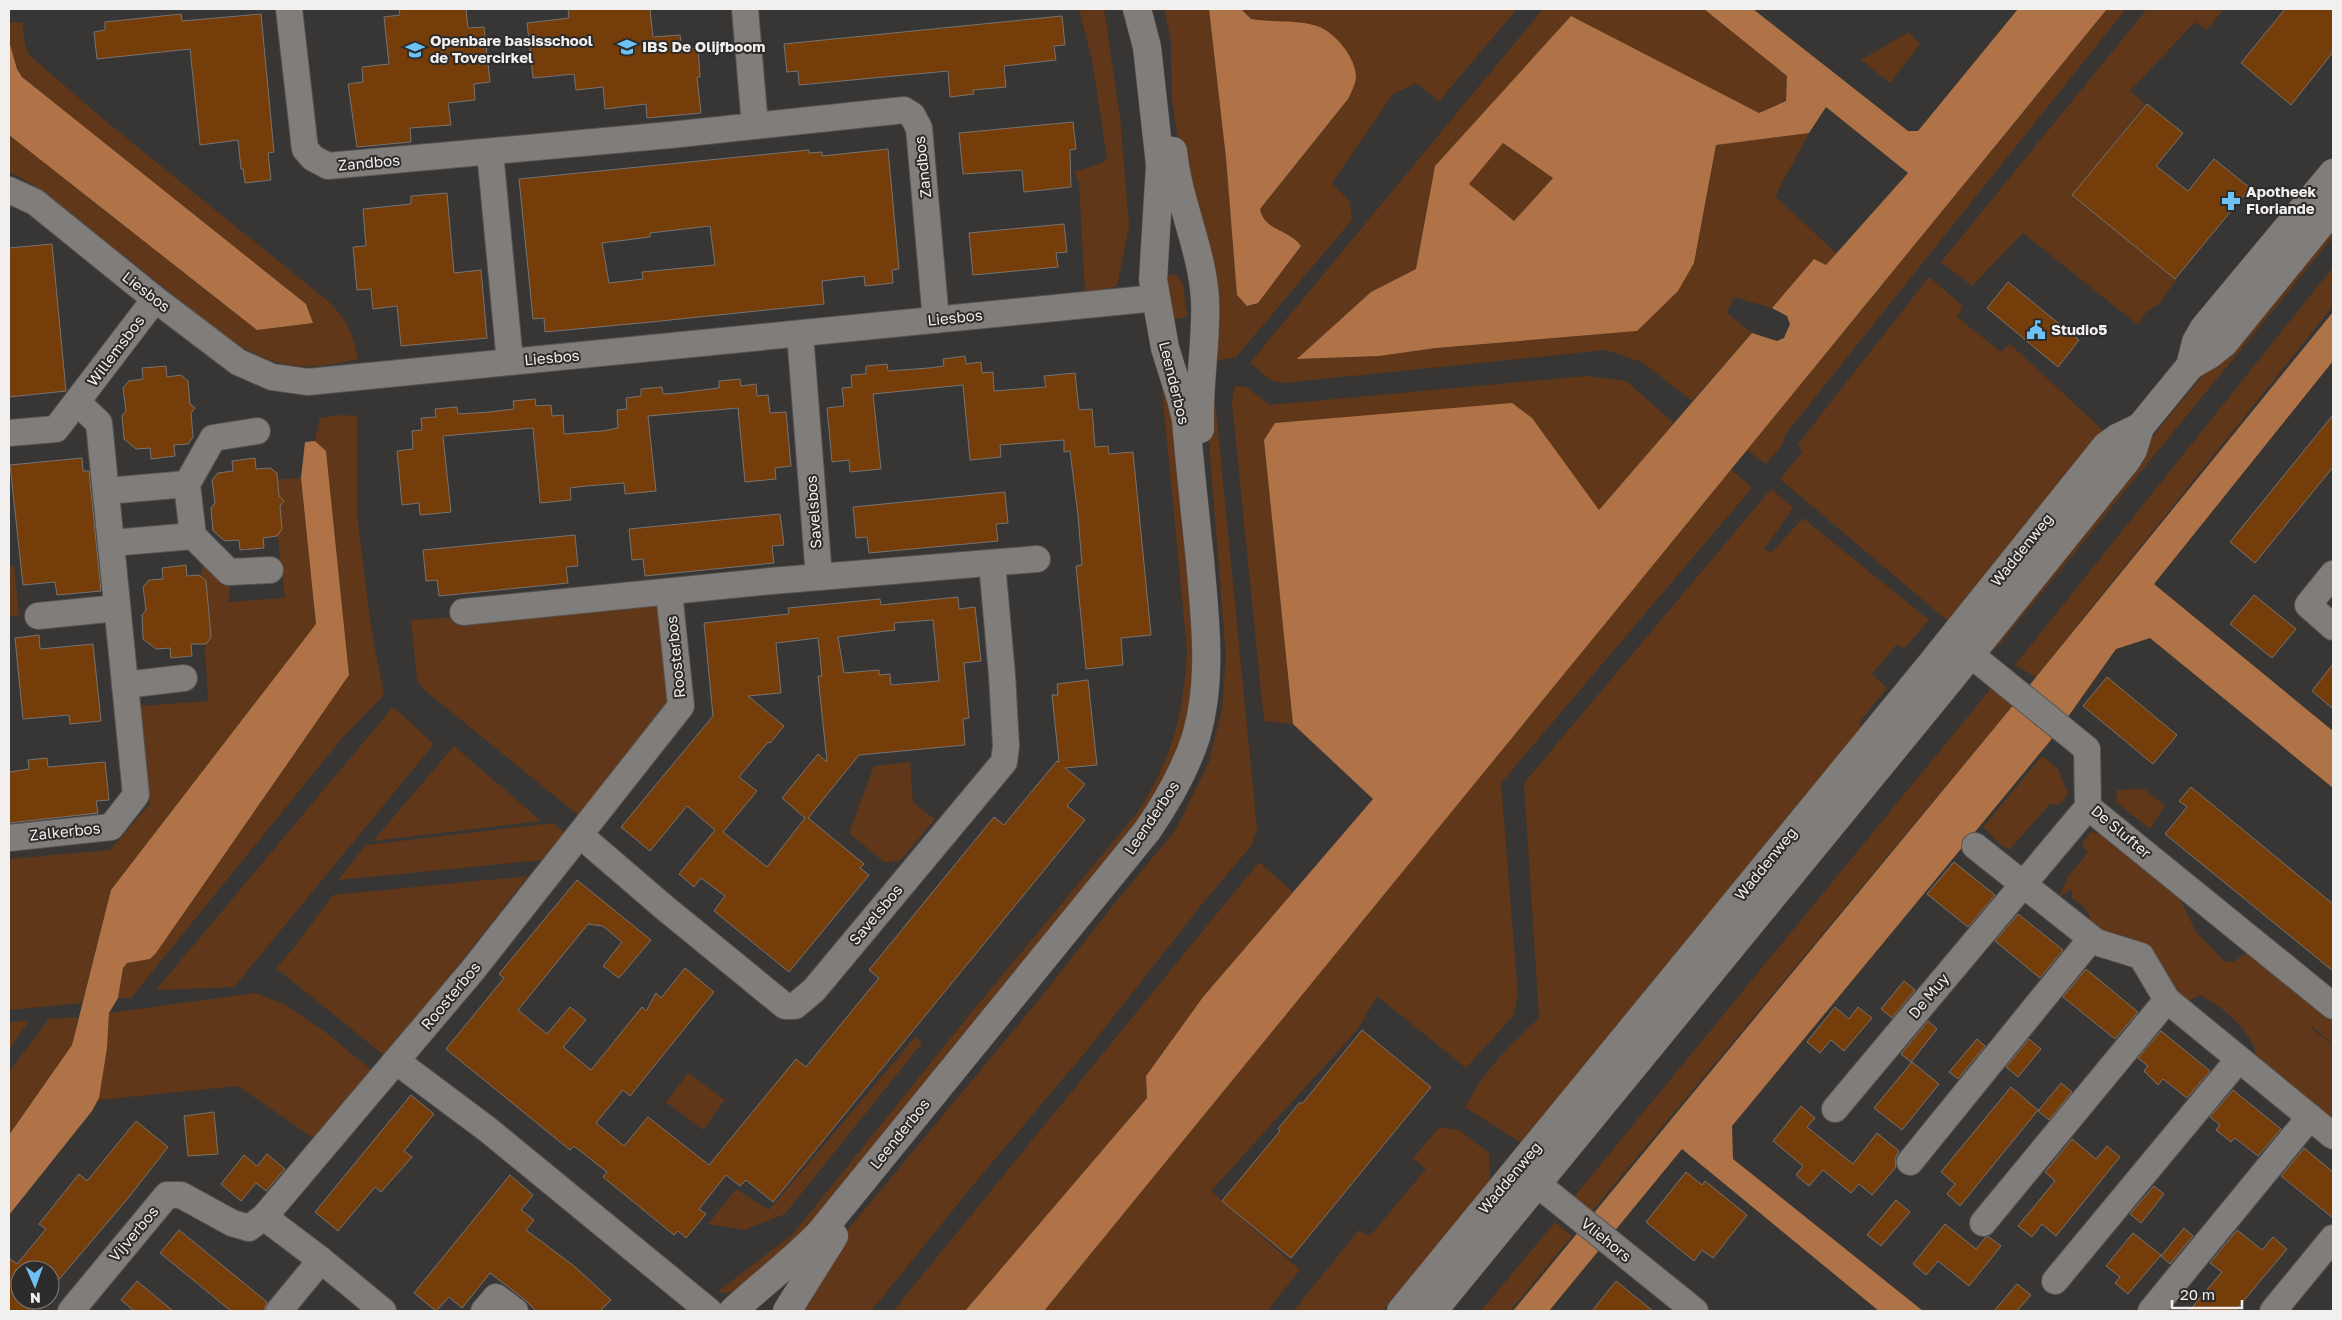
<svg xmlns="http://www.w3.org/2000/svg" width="2342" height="1320" viewBox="0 0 2342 1320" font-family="'Golos Text',sans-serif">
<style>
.green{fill:#603718}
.water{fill:#b07347;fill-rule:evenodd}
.building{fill:#753d0a;stroke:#767371;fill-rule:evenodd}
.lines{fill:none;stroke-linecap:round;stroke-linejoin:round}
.street-casing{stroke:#565453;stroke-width:28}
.secondary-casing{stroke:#565453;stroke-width:29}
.street{stroke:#807d7b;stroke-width:26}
.secondary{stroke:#807d7b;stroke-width:28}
.labels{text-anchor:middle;stroke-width:4;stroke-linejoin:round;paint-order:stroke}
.poi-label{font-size:15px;font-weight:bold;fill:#f2f0ef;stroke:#2e2c2a;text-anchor:start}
.street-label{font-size:15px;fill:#f2f0ef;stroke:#2e2c2a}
</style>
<rect width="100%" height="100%" fill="#383634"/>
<g class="green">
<path d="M1079,9h25l16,108 9,109 -12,60 -11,4 -21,2 -6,-109 -5,-11 30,-10 3,-4 -15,-99z"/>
<path d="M1164,9h45l17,149 11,137 10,11 11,-4 43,-56c-12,-17 -37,-15 -41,-37l88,-110 8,-22 -6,-20 -13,-17 -86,-21 -10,-10h276l-78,92 -23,-18 -23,11 -61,89 18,19 2,18 -116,137 -27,5 -37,-263 -1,-59z"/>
<path d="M1543,9h161l83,67 -1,24 -27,13 -188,-96 -136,149 -19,103 -45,23 -73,67 81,-3 57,-8 201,-17 57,-68 22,-118 93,-12 -34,63 61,57 -10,12 -12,-6 -42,49 -38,-11 -7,16 25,20 -60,68 -50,-39 -36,-12 -323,33 -11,-2 -22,-18z"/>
<path d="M2107,9h19l-341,426 -2,9 -17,20 -19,-14z"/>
<path d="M2147,9h77l-18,21 -11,-8 -65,69 15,13 -73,92 105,83 -18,25 -12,7 -9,14 -115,-92 -51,53 -31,-24z"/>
<path d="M22,22l3,22 4,11 74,64 226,183c19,19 24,31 29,57 -20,5 -44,9 -64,7 -41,-5 -75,-34 -106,-59 -32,-26 -65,-52 -98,-78 -25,-21 -51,-44 -81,-57v-37l248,195 56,-7 -7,-19 -284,-227c-11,-16 -13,-36 -13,-54z"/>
<path d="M1909,32l11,12 -30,39 -29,-23z"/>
<path d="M1503,143l50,35 -39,43 -46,-37z"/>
<path d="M2333,213v24l-340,415 7,-26z"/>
<path d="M2333,267v39l-297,371 -21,-12z"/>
<path d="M1175,274c13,11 7,26 13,41l-8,4 -7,-1 -8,-39 5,-4z"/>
<path d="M1929,277l34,29 -6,11 44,35 9,-8 97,90 -152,193 -175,-148 22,-27 -4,-8z"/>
<path d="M1586,376l40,5 48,42 -76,88 -66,-93 -257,5 -11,17 29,284 -29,-3 -32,-319 3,-16 11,1 24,18z"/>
<path d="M1170,387l8,26 21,285 -40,106 -351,436 -68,51 -14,2 -9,-1 75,-57 179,-222 166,-200c35,-53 47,-100 50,-163l-25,-261z"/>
<path d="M1214,390l43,439 -6,17 -48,57 -115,146 -118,140 -99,122h-73l28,-55 212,-255 76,-97 61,-73 34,-69 13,-53 4,-52 -19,-239z"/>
<path d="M342,415l15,1v97l14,115 13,67 -41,42 -212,261h-13l5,-30 4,-5 23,-4 6,-6 193,-278 -23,-224 -11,-10 5,-23z"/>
<path d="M1731,469l21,19 -251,295 17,213 -5,20 -47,52 -89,-72 -19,33 -147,162 89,79 -33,41h-223z"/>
<path d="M301,478l15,146 -205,266 -29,113 -73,7v-151l101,-9 40,-46 -9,-98 67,-5 -7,-126 3,-14 27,17 -3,24 57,-4 -14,-118z"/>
<path d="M1771,489l22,19 -29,41 7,4 32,-35 126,102 -25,29 -7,-5 -25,30 15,14 -28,35 7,9 -334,403 -12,7 -54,-34c14,-36 46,-63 73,-90l-15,-235z"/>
<path d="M14,566l5,50h-10v-49z"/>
<path d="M661,605l9,94 -92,116 -155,-126 -6,-9 -6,-60z"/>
<path d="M1993,686l22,17 -423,508 -18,-14z"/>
<path d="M393,707l41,37 -200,243 -78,3z"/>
<path d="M454,746l87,75 -168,20z"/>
<path d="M2042,756l16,13 10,25 -9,11 -9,-1 -40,45 -7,-2 -20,-20z"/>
<path d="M910,762l3,41 22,16 -35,42 -16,1 -35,-29 25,-67z"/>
<path d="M2144,789l21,17 -15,23 -34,-27 1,-12z"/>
<path d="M553,823l11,9 -22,28 -204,20 28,-35z"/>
<path d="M2090,832l10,2 78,61 18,37 28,29 9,1 18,-12 82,72v22l-20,-17 -2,1 22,17v80l-76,-63c-1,-29 -34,-55 -57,-67l-17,9 -89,-73c-5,-16 -6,-25 -22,-32v-10l-13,8 10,-22 19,-22 -6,-8z"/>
<path d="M1259,862l34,30 -90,105 -57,79 1,22 -182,213h-72z"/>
<path d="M528,876l-142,181 -110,-89 17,-19 40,-54z"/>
<path d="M255,993l29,11 40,27 50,41 -55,70 -81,-56 -140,14 9,-52 2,-35z"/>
<path d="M78,1017l-6,28 -63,90v-63l40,-53z"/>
<path d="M29,1021l-20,29v-28z"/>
<path d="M916,1036l6,7 -137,171 -41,16 -36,-6 28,-35 33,21z"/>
<path d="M688,1073l37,27 -22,30 -37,-28z"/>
<path d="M1440,1127l19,3 30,23 1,30 -107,128h-90l66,-81 11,6 56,-67 -13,-11z"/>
<path d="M1555,1222l17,14 -62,75h-29z"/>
</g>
<g class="water">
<path d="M1209,9h32l10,10c22,4 45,0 66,7 18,6 39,32 39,51 0,6 -5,16 -8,22l-88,110c4,22 29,20 41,37l-43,57 -11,3 -10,-11 -11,-137z"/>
<path d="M1704,9h49l155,122h10l100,-122h89l-1063,1302h-79l182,-213 -1,-22 57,-79 170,-198 -80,-75 -29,-284 11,-17 237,-20 20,15 67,92 153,-177 25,8 7,-3 6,-14 -3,-8 -15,-8 42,-49 12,6 82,-92 -82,-66 -17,26 -93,12 -22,118 -16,28 -41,40 -201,17 -57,8 -82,3 74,-67 45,-23 19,-103 136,-150 188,97 27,-12 1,-25zM1503,143l50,35 -39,43 -45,-37z"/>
<path d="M9,41l8,28 5,8 284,227 7,19 -56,7 -248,-195z"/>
<path d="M2333,312v49l-179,223 179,147v57l-183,-150 -34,11 -61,86 -323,391 1,33 190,152h-44l-197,-162 -133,162h-36l502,-608z"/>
<path d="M315,441l11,10 23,224 -193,278 -6,6 -23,4 -4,5 -5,30 -9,15 -2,35 -8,50 -7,13 -83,104v-80l63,-90 39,-155 205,-266 -15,-146 4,-36z"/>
</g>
<g class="building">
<path d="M399,9h67l2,19 16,-1 6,55 -16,2 1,16 -27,3 3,22 -41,3 1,14 -54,5 -9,-63 15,-2 -1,-15 27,-3 -5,-47 16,-2z"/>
<path d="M568,9h82l3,28 27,-2 2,15 16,-2 2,29h-3l4,36 -54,5 -1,-14 -41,5 -2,-22 -27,3 -2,-16 -41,4 -6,-55 42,-5z"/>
<path d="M2285,9h48v43l-42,53 -50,-42z"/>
<path d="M181,14l1,7 79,-7 13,138 -6,1 3,27 -26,3 -2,-14h-2l-3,-29 -38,5 -10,-96 -93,10 -3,-27 11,-2v-8z"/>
<path d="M1062,16l3,29 -11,1 2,14 -52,6 2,21 -33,3 1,4 -24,3 -2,-26 -149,14 -1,-14 -11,1 -3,-28z"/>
<path d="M2147,104l36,29 -27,33 32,25 26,-32 36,29 -75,91 -103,-84z"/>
<path d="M1073,122l3,27 -6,1 1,37 -47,5 -2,-22 -59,4 -4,-41z"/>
<path d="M888,149l11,120 -7,1 1,13 -28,3 -1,-10 -42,5 2,23 -173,18 -106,10 -1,-14 -11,1 -14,-140 290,-29v3l13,-1v4zM710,226l5,39 -73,7 1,7 -34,4 -7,-40 48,-6v-4z"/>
<path d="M447,193l7,80 27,-3 6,68 -86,8 -4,-40 -24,3 -2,-20 -14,1 -4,-43 13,-1 -3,-37 48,-5v-8z"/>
<path d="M1064,224l3,28 -11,1 2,14 -85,8 -4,-42z"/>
<path d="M52,244l14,147 -57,6v-149z"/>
<path d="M2008,282l71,58 -21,27 -71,-59z"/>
<path d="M965,356l1,8 15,-2 1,11 11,-1 1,19 52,-4 -2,-11 31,-3 4,37 13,-1 3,38 13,-1 1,8 24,-2 18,183 -30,3 2,27 -37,4 -10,-103 6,-1 -4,-50 -8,-64 -6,1v-12l-64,5 1,12 -31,3 -7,-75 -90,9 8,75 -31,3 -1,-12 -17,2 -5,-54 17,-2 -2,-18 10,-1 -1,-12 15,-1v-8l21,-2 1,7 41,-3 15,-2 -1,-7z"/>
<path d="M166,366l1,11 14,-2 7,6 2,23 5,4 -4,5 2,24 -5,7 -14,1 1,11 -24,3 -1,-11 -14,1 -12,-10 -2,-23 4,-5 -3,-23 6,-7 14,-2 -1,-11z"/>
<path d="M740,379l1,7 15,-2 1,12 11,-1 2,18 16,-1 5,54 -16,2 1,11 -31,3 -7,-74 -90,8 8,75 -31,3 -1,-11 -38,3 -16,2 1,12 -31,3 -7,-75 -90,8 8,76 -31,3 -1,-12 -17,2 -5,-54 16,-2 -1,-18 10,-1 -1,-12 15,-1 -1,-8 22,-2 1,7 31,-2 25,-3 -1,-8 22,-2 1,7 15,-1 1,11 11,-1 1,19 38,-3 16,-3 -1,-18 10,-1 -1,-11 15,-2v-7l21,-2 1,7 15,-1 41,-5v-7z"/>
<path d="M2333,415v52l-78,96 -25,-21z"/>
<path d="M82,458l1,13h6l12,120 -44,4 -2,-13 -32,3 -13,-120z"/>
<path d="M255,458l1,11 14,-1 7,5 2,23 5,5 -4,5 2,23 -5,7 -14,2 1,10 -24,2 -1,-10 -14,1 -12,-10 -2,-23 4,-5 -3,-23 6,-7 15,-2 -1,-10z"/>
<path d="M1005,492l3,31 -12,1 2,17 -129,12 -2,-16 -11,1 -3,-31z"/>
<path d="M780,514l4,31 -12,1 2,17 -129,13 -2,-17 -11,1 -3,-31z"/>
<path d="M575,535l3,31 -12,1 2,16 -129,13 -2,-16 -11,1 -3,-31z"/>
<path d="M186,565l1,11 12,-1 7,6 5,56 -5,7h-15l1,12 -21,2 -1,-10 -14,1 -13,-10 -1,-24 4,-5 -3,-23 6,-7 14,-1 -1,-11z"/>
<path d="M2254,595l42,34 -24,29 -42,-34z"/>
<path d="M958,597l1,12 16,-2 6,54 -17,2 5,55 -6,1 2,26 -106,10 -51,63 56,46 -4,4 9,7 -80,97 -75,-61 11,-15 -24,-18 -7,9 -15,-13 36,-44 -28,-24 -37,45 -29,-24 92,-111 -9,-93 85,-9 -1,-6 92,-9 1,6zM933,620l6,61 -48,4 -1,-11 -11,1v-5l-35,3 -6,-36 57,-7 -1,-7zM818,638l4,38h-4l9,86 -9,-8 -36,44 23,20 -38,49 -44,-35 34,-41 -18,-14 29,-35 2,1 14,-17 -36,-30 33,-3 -5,-50z"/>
<path d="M39,635l1,14 53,-5 8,77 -31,3 -1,-9 -46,4 -8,-81z"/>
<path d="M2333,664v45l-21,-18z"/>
<path d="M2107,677l70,58 -24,29 -70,-58z"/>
<path d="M1088,680l9,85 -32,3 20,16 -18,22 18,14 -312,382 -27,-22 -6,6 -14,-11 -27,34 7,5 -20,24 -8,-7 -4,4 -71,-58 4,-5 -33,-26 -4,4 -124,-101 58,-71 -5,-4 78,-94 74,60 -32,38 -16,-12 19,-24 -19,-16 -15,-2 -70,86 29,24 23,-27 9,7 7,6 -23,27 28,23 51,-63 4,4 10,-18 5,5 24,-30 29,24 -84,104 -7,-6 -27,33 28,23 24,-29 61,48 87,-106 10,8 54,-66 19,-23 -10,-8 125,-153 10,8 53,-64 2,1 -7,-67h6l-1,-11z"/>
<path d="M47,758l1,9 57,-5 4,38 -13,1 2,12 -89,10v-51l20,-3 -1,-9z"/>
<path d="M2191,787l142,117v67l-168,-137 22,-27 -8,-6z"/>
<path d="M1954,862l41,33 -27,32 -41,-33z"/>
<path d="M2018,914l45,36 -23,28 -45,-37z"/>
<path d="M2086,969l52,43 -23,27 -52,-42z"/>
<path d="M1904,981l11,9 -23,28 -11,-9z"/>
<path d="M1835,1007l14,12 9,-12 14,11 -28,33 -13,-11 -11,13 -13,-11z"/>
<path d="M1928,1021l9,8 -26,33 -10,-8z"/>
<path d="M1362,1030l69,57 -140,171 -69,-57 58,-70 -2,-2 22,-27 2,2z"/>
<path d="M2161,1031l49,40 -23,27 -24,-19 -5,6 -14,-14 4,-5 -10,-8z"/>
<path d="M1977,1039l8,7 -27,33 -9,-7z"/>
<path d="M2029,1039l12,10 -23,28 -12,-10z"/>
<path d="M1912,1062l27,22 -37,46 -28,-22z"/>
<path d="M2061,1083l11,9 -23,28 -11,-9z"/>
<path d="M2011,1087l27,23 -78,96 -13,-12 8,-10 -14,-12z"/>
<path d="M2233,1090l48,39 -23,27 -23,-18 -4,4 -15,-12 4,-5 -10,-8z"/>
<path d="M411,1095l23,19 -30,37 8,6 -31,35 -6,-5 -37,44 -23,-19z"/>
<path d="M1801,1106l14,12 -8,9 46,37 24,-31 22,18 -4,8 1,8 -24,28 -13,-11 -8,9 -28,-23 -14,16 -13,-11 7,-9 -30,-25z"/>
<path d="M214,1112l4,42 -30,2 -4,-40z"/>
<path d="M136,1121l32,26 -39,50 -79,93v-20h-30v30h22l-10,11h-23v-53l8,6 29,-35 -7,-5 40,-50 8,7z"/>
<path d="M2072,1139l24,20 11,-13 13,11 -64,79 -14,-12 -10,13 -14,-11 37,-45 -10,-9z"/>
<path d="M2304,1148l29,24v46l-52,-42z"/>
<path d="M267,1154l18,15 -19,22 -10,-8 -15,18 -20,-17 23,-29 13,11z"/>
<path d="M1686,1172l16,13 3,-4 42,34 -34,43 -11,-8 -8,11 -48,-39z"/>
<path d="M510,1175l23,20 -12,15 13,10 -8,10 48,36 37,34 -11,11h-64l-12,-12 -34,-26 -28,35 -13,-11 -13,14 -22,-18z"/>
<path d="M2154,1186l10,8 -23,29 -11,-9z"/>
<path d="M1896,1200l14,12 -29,34 -14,-11z"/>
<path d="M1945,1224l31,25 10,-12h3l12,9 -32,40 -31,-25 -12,14 -13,-11z"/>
<path d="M2184,1228l9,8 -23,28 -9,-8z"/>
<path d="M179,1230l88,72 -3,9h-33l-71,-58z"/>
<path d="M2237,1230l25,20 11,-13 14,12 -52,62h-46l33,-39 -12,-9z"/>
<path d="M2133,1233l28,22 -33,39 -13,-11 5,-6 -14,-11z"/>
<path d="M137,1281l36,30h-39l-13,-11z"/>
<path d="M1616,1281l37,30h-61z"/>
<path d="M2017,1284l14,11 -14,16h-23z"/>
</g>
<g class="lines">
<g class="street-casing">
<g id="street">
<path d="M289,9l16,140 8,9 15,8 342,-31 234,-25 8,5 7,13 17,192"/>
<path d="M745,9l10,117"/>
<path d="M490,152l20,210"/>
<path d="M9,190l26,12 120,97 83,63 34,15 36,5 848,-84"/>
<path d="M800,334l19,243"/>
<path d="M257,431l-44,7 -26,46 6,52 36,36 41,-2"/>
<path d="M9,433l47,-4 99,-130"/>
<path d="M106,491l81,-7"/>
<path d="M111,543l82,-7"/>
<path d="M2333,574l-25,31 25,22"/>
<path d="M463,612l308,-31 266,-22"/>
<path d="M38,616l79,-8"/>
<path d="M1957,637l13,17 117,95 1,58 245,199"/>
<path d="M125,685l59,-7"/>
<path d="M580,835l85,73 120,98h10l19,-16 190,-228 2,-16 -4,-71 -10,-112"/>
<path d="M9,838l102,-11 25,-32 -37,-372 -22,-21"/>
<path d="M1975,846l121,96 45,14 26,44 166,136"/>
<path d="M396,1061l91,68 222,182"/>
<path d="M1835,1109l253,-302"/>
<path d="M1910,1162l181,-223"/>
<path d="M1520,1170l175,141"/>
<path d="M264,1217l57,43 62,51"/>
<path d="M1983,1223l184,-223"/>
<path d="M2055,1281l184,-222"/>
<path d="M71,1311l96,-116h14l51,28 17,5 15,-11 208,-246 209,-265 -12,-114"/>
<path d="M279,1311l42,-51"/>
<path d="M484,1311l12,-14 19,14"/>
<path d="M2151,1311l159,-194"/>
<path d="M2273,1311l60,-73"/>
</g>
</g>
<g class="secondary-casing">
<g id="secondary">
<path d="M1173,151c5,51 29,98 32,148 2,43 -7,86 -5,130"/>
<path d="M2190,366l6,-24 8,-14 129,-155"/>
<path d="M733,1311c29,-27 60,-50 87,-78l327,-402c20,-29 38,-60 49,-94 17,-58 9,-118 4,-177 -5,-47 -10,-93 -14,-140l-5,-21 -16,-51 -12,-68 7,-115 -13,-118 -10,-38"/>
<path d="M787,1311l47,-75"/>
<path d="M1401,1311l530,-647 175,-218 11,-8 23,-11"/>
<path d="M1433,1311l508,-620 185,-230 7,-11 7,-23 50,-61 19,-11 15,-12 109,-134"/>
</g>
</g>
<use href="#street" class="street"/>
<use href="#secondary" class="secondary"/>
</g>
<defs>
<g id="school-bare" transform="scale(1.5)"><path d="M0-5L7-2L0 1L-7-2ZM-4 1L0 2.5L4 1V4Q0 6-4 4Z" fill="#6ec2f3" stroke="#2e2c2a" stroke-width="2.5" paint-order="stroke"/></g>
<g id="pharmacy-bare" transform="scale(1.5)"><path d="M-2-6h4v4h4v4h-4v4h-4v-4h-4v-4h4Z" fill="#6ec2f3" stroke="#2e2c2a" stroke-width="2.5" paint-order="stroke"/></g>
<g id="civic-bare" transform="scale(1.5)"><path d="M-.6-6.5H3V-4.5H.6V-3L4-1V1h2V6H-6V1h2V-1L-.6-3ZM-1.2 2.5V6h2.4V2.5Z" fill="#6ec2f3" stroke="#2e2c2a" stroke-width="2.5" paint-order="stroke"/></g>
</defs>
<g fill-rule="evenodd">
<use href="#school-bare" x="627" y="47"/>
<use href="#school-bare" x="415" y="50"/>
<use href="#pharmacy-bare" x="2231" y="201"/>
<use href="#civic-bare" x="2036" y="330"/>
</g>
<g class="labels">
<g class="poi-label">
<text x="430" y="46">Openbare basisschool<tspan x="430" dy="17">de Tovercirkel</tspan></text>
<text x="642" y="52">IBS De Olijfboom</text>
<text x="2246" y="197">Apotheek<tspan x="2246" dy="17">Floriande</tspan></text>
<text x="2051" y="335">Studio5</text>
</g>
<g class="street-label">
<text transform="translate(369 163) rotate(-5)" y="5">Zandbos</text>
<text transform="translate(923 167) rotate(-96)" y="5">Zandbos</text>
<text transform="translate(146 292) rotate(38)" y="5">Liesbos</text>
<text transform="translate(955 318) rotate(-6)" y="5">Liesbos</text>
<text transform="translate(116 351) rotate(-53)" y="5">Willemsbos</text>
<text transform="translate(552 358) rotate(-5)" y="5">Liesbos</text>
<text transform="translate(1174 383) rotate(76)" y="5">Leenderbos</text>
<text transform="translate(814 512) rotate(-94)" y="5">Savelsbos</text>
<text transform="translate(2022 550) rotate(-51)" y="5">Waddenweg</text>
<text transform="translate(676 657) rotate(-96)" y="5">Roosterbos</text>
<text transform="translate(1152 818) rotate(-56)" y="5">Leenderbos</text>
<text transform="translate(65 832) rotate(-6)" y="5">Zalkerbos</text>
<text transform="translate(2121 832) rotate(40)" y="5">De Slufter</text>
<text transform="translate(1766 864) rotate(-51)" y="5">Waddenweg</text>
<text transform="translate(876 915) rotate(-50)" y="5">Savelsbos</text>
<text transform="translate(451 996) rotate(-50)" y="5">Roosterbos</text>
<text transform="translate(1929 996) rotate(-50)" y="5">De Muy</text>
<text transform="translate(900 1134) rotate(-51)" y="5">Leenderbos</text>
<text transform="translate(1510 1178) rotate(-50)" y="5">Waddenweg</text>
<text transform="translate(134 1234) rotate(-50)" y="5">Vijverbos</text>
<text transform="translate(1606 1240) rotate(39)" y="5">Vliehors</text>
</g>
</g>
<rect width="2342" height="1320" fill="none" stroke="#f2f0ef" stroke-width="20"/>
<g transform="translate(35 1285) rotate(178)"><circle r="24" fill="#2e2c2a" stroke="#7c7a79"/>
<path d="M0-4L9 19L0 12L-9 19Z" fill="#6ec2f3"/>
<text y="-8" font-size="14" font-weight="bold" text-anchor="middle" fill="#f2f0ef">N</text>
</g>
<path d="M2172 1300v8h70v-8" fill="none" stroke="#f2f0ef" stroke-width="2.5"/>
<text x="2180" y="1300" font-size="15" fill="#f2f0ef" stroke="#2e2c2a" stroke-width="4" paint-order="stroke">20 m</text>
</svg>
